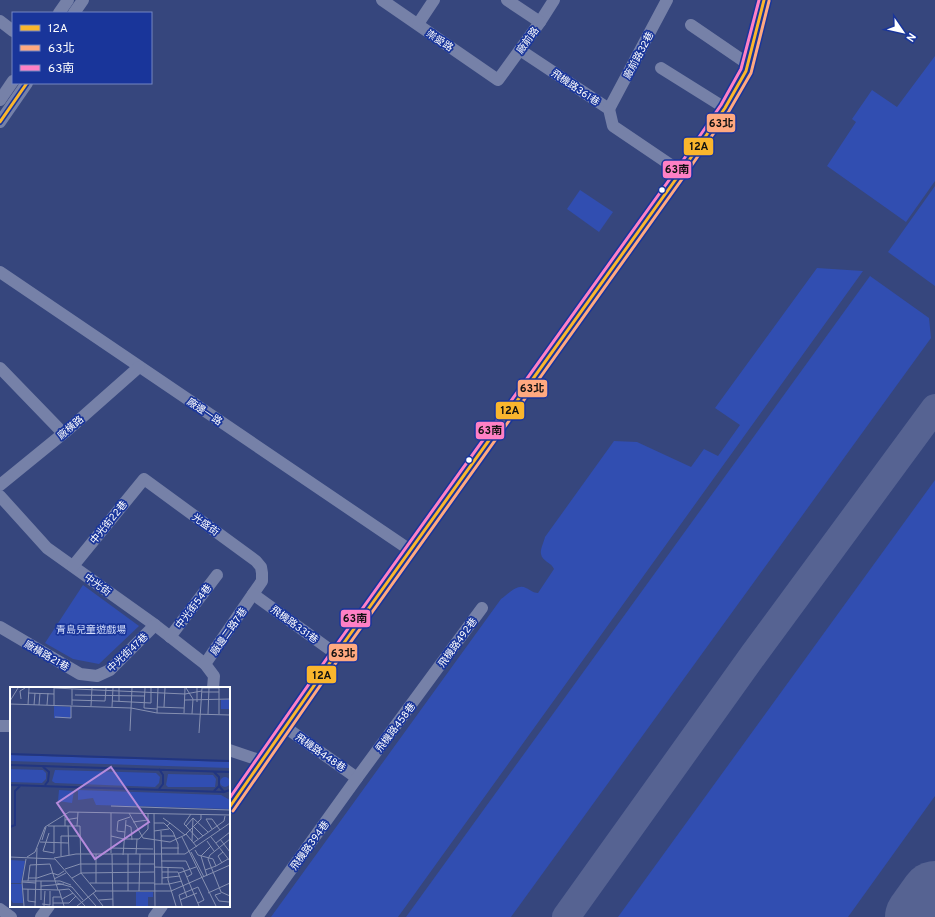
<svg xmlns="http://www.w3.org/2000/svg" width="935" height="917" viewBox="0 0 935 917" font-family="Overpass,'Noto Sans TC',sans-serif">
<style>
.green{fill:#314eb1}
.lines{fill:none;stroke-linecap:round;stroke-linejoin:round}
.taxiway{stroke:#566392;stroke-width:28}
.runway{stroke:#566392;stroke-width:70}
.minor{stroke:#7681a8;stroke-width:12}
.bus-1-casing{stroke:#19359a;stroke-width:6}
.bus-2-casing{stroke:#19359a;stroke-width:6}
.bus-3-casing{stroke:#19359a;stroke-width:6}
.bus-1{stroke:#fab62d;stroke-width:3}
.bus-2{stroke:#ffa980;stroke-width:3}
.bus-3{stroke:#ff80c5;stroke-width:3}
.bus-dot{fill:#fff;stroke:#19359a;stroke-width:1.5}
.labels{text-anchor:middle;stroke-width:3.5;stroke-linejoin:round;paint-order:stroke}
.street-label{font-size:10px;fill:#fff;stroke:#19359a}
.park-label{font-size:10px;fill:#d6dffc;stroke:#19359a}
.inset-river{fill:none;stroke:#213581;stroke-width:2}
.inset-road{fill:none;stroke:#8690b1;stroke-width:1}
.view{fill:#b68bdc;fill-opacity:0.15;stroke:#b68bdc;stroke-width:2}
.inset-edge{fill:none;stroke:#fff;stroke-width:2}
.line-badge{stroke:#19359a;stroke-width:1.5}
.pale-badge-label{font-size:11px;text-anchor:middle;font-weight:bold;fill:#111}
</style>
<rect width="100%" height="100%" fill="#36467d"/>
<g class="green">
<path d="M935,56v125l-29,41 -79,-56 29,-44 -4,-3 20,-29 25,17z"/>
<path d="M935,186v100l-47,-34z"/>
<path d="M580,190l33,22 -14,20 -32,-23z"/>
<path d="M817,268l46,3 -465,646h-127l230,-318c7,-5 17,-16 25,-11 5,2 7,5 12,5l16,-24c-2,-6 -12,-8 -13,-15 -1,-5 3,-12 4,-17l69,-96 23,1 54,25 13,-18 14,7 22,-31 -25,-17z"/>
<path d="M870,276l59,42 2,20 -420,579h-105z"/>
<path d="M935,480v316l-87,121h-230z"/>
<path d="M83,585l56,41 -40,38 -26,-5 -28,-16z"/>
</g>
<g class="lines">
<path class="taxiway" d="M566,917l188,-263 181,-246"/>
<path class="runway" d="M920,917l15,-21"/>
<g class="minor">
<path d="M382,0l116,80 42,-58 14,-22"/>
<path d="M507,0l33,22"/>
<path d="M59,13l9,-13"/>
<path d="M74,13l9,-13"/>
<path d="M0,21l13,10"/>
<path d="M418,24l16,-24"/>
<path d="M691,25l57,39"/>
<path d="M520,50l89,59 4,17 68,46"/>
<path d="M661,68l64,40"/>
<path d="M0,100l13,-19"/>
<path d="M609,109l58,-109"/>
<path d="M0,122l27,-39"/>
<path d="M0,272l410,278"/>
<path d="M0,368l63,65"/>
<path d="M0,485l70,-57 69,-61"/>
<path d="M0,496l47,52 108,77 50,39"/>
<path d="M73,566l71,-87 112,82 5,6 1,6v8l-9,13 -48,70 9,12 -1,12"/>
<path d="M253,594l83,60"/>
<path d="M0,627l80,47 17,2 13,-6 45,-45"/>
<path d="M170,637l47,-62"/>
<path d="M0,726h11"/>
<path d="M285,727l72,51"/>
<path d="M229,750l33,11"/>
<path d="M229,808l107,-154 345,-482 44,-64 21,-37 8,-30 10,-41"/>
<path d="M0,909l11,8"/>
<path d="M41,917l8,-11"/>
<path d="M154,917l8,-11"/>
<path d="M257,917l100,-139 125,-170"/>
</g>
<g class="bus-1-casing">
<g id="bus-1">
<path d="M0,122l27,-39"/>
<path d="M229,808l107,-154 345,-482 44,-64 21,-37 18,-71"/>
</g>
</g>
<g class="bus-2-casing">
<path id="bus-2" d="M233,811l107,-154 345,-482 44,-64 22,-38 18,-72"/>
</g>
<g class="bus-3-casing">
<path id="bus-3" d="M229,799l103,-148 345,-482 44,-64 20,-36 18,-69"/>
</g>
<use href="#bus-1" class="bus-1"/>
<use href="#bus-2" class="bus-2"/>
<use href="#bus-3" class="bus-3"/>
</g>
<g class="bus-dot">
<circle cx="662" cy="190" r="3.5"/>
<circle cx="469" cy="460" r="3.5"/>
</g>
<g class="labels">
<g class="street-label">
<text transform="translate(440 40) rotate(34)" y="4">崇愛路</text>
<text transform="translate(527 40) rotate(-54)" y="4">廠前路</text>
<text transform="translate(638 55) rotate(-62)" y="4">廠前路32巷</text>
<text transform="translate(576 87) rotate(34)" y="4">飛機路361巷</text>
<text transform="translate(205 411) rotate(34)" y="4">廠邊一路</text>
<text transform="translate(70 427) rotate(-40)" y="4">廠橫路</text>
<text transform="translate(108 522) rotate(-51)" y="4">中光街22巷</text>
<text transform="translate(206 524) rotate(36)" y="4">光盛街</text>
<text transform="translate(98 584) rotate(36)" y="4">中光街</text>
<text transform="translate(193 606) rotate(-53)" y="4">中光街54巷</text>
<text transform="translate(295 624) rotate(36)" y="4">飛機路331巷</text>
<text transform="translate(228 631) rotate(-55)" y="4">廠邊二路7巷</text>
<text transform="translate(457 642) rotate(-54)" y="4">飛機路492巷</text>
<text transform="translate(127 652) rotate(-43)" y="4">中光街47巷</text>
<text transform="translate(47 655) rotate(30)" y="4">廠橫路21巷</text>
<text transform="translate(395 727) rotate(-53)" y="4">飛機路458巷</text>
<text transform="translate(321 752) rotate(35)" y="4">飛機路448巷</text>
<text transform="translate(309 845) rotate(-54)" y="4">飛機路394巷</text>
</g>
<g class="park-label">
<text x="91" y="633">青島兒童遊戲場</text>
</g>
</g>
<g transform="translate(10 687)">
<rect width="220" height="220" fill="#36467d"/>
<path d="M220,12v10h-9v-9zM44,19l17,1v11h-17zM0,68l220,7v6l-220,-7zM0,82l33,1 3,3v6l-4,4 -32,-1zM45,83l101,3 4,4 -1,6 -4,4 -100,-4 -3,-2zM158,87l45,1 3,4 -1,8h-47l-2,-2zM210 95a5 5 0 1 1 10 0a5 5 0 1 1-10 0ZM49,103l15,1 -2,12 -14,-2zM68,103l143,5 9,5v9l-134,-4 -3,-7 -15,2zM0,173l15,1 -4,22h-11zM0,197h12l1,19h-10l-3,-5zM126,205h17v5h-5v9h-12z" fill="#314eb1"/>
<path class="inset-river" d="M0,67l220,7M0,78l220,7M32,79l7,6 -1,9 -3,4M203,84l6,6v9l-5,5M0,98l214,7M209,99l5,6 6,-2M149,102l4,-5v-9l-4,-6M0,140l5,-2v-34l5,-5"/>
<path class="inset-road" d="M44,1l131,6 17,-3M135,1l-1,20 13,1M176,1l7,11M192,1h17M209,1v26M192,5h17M18,6l26,1M65,8l70,1M11,12l-1,-8 5,-3M62,13l33,1 1,-13M175,13l45,-1M0,14l8,-13M102,14l39,2v-15M109,14v-13M187,15v-14M0,17l121,4 26,5 73,2M18,18l1,-17M24,18l1,-12M29,18l1,-12M37,18l1,-12M62,18v-16M44,19v-18M81,19l1,-18M102,20l1,-19M147,20l27,1M154,20l1,-19M147,26l1,-25M174,26l1,-25M182,27l1,-15M198,27l1,-26M45,30l16,1v-12M120,44l2,-43M189,46l3,-45M101,119l119,4M55,126v13M119,126l14,25 27,4 15,-7 16,-16v-5M144,126l1,93M153,131l7,5 -3,3M183,131l-7,8 12,13M183,131l15,14M55,133l12,-2M123,135l15,-2M144,136h10l9,9 5,12v10M160,136l15,12M116,138l5,2 1,13M38,139h32l1,47 15,18M58,139l1,29M67,139l1,-14M176,139l-2,-2 7,-10M184,140l9,9M202,142l-6,-10h6l8,11M144,144l15,-2M151,144l1,41M115,145l-8,-1 1,-10 12,-4M39,146l-6,18 11,2v-27M176,147l11,13M101,149l13,3h15l9,-10v-16M151,149h14M172,150l34,69M201,150l19,24M210,152l10,13M220,152l-20,16 -2,4 13,33 9,4M32,153l4,-13M182,154l1,-23M197,154l7,10M30,155l28,1M183,156l31,-22 1,-5M206,156l14,-11M101,161l42,1M151,161h18M185,163l3,5 15,4 3,7 -11,4M181,165l13,25M101,166v-40M102,167l1,52M118,167v37M126,167l1,-15M113,168l3,-35M51,169v-20h18M0,170l45,2 41,47M17,170l8,-5 10,-25 24,-15 161,3M44,171l22,-4h109l45,-31M151,174h25l6,13 -5,3M212,176l-4,-7 5,-4M206,179l12,-7M144,180l29,1 16,38M158,180v13l8,26M55,182l15,-5h74M169,186l17,-6M197,189l-6,-20 10,-10M18,191h9l15,-5 6,2 6,-4M62,191l9,-5 73,-1M152,191l18,-2M44,192l12,-6M12,194h38l11,4M18,194l2,-16 20,-1 8,26M12,195l14,1M47,196l15,4 11,13M80,196h64M86,196v-29M144,197h15l13,-3M152,197v-12h16l9,25M31,199l23,-2M12,202l37,1 5,16M18,202v12l8,1M49,203l10,-1 16,17M129,204l1,-37M83,206l10,13M198,206l22,-10M211,206l-6,2 4,6 10,1M52,212l11,-6M31,213v-19M89,213l14,-1M170,213l17,-7M43,216h16l7,-7M32,217l8,1v-14M14,219l-2,-24 4,-23M25,219l2,-58M34,219l1,-15M43,219v-9h8M67,219l19,-15h75l59,-26M172,219l-3,-11 19,-8 6,13 -6,3"/>
<path class="view" d="M101,80l38,55 -54,37 -38,-56z"/>
<rect width="220" height="220" class="inset-edge"/>
</g>
<g class="line-badge">
<rect x="706" y="113" width="30" height="20" rx="4" fill="#ffa980"/>
<rect x="683" y="137" width="31" height="19" rx="4" fill="#fab62d"/>
<rect x="662" y="160" width="30" height="19" rx="4" fill="#ff80c5"/>
<rect x="517" y="379" width="31" height="19" rx="4" fill="#ffa980"/>
<rect x="495" y="401" width="30" height="19" rx="4" fill="#fab62d"/>
<rect x="475" y="421" width="30" height="19" rx="4" fill="#ff80c5"/>
<rect x="340" y="609" width="31" height="19" rx="4" fill="#ff80c5"/>
<rect x="328" y="643" width="30" height="19" rx="4" fill="#ffa980"/>
<rect x="306" y="665" width="31" height="19" rx="4" fill="#fab62d"/>
</g>
<g class="pale-badge-label">
<text x="721" y="127">63北</text>
<text x="699" y="150">12A</text>
<text x="677" y="173">63南</text>
<text x="532" y="392">63北</text>
<text x="510" y="414">12A</text>
<text x="490" y="434">63南</text>
<text x="355" y="622">63南</text>
<text x="343" y="657">63北</text>
<text x="322" y="679">12A</text>
</g>
<rect x="12" y="12" width="140" height="72" fill="#19359a" stroke="#7586c2"/>
<rect x="20" y="25" width="20" height="6" fill="#fab62d" stroke="#7586c2"/>
<text x="48" y="32" font-size="12" fill="#ffffff">12A</text>
<rect x="20" y="45" width="20" height="6" fill="#ffa980" stroke="#7586c2"/>
<text x="48" y="52" font-size="12" fill="#ffffff">63北</text>
<rect x="20" y="65" width="20" height="6" fill="#ff80c5" stroke="#7586c2"/>
<text x="48" y="72" font-size="12" fill="#ffffff">63南</text>
<g transform="translate(903 32) rotate(124)" stroke="#19359a" stroke-width="3" paint-order="stroke">
<path d="M0-3L7 15L0 10L-7 15Z" fill="#ffffff"/>
<text y="-6" font-size="11" font-weight="bold" text-anchor="middle" fill="#ffffff">N</text>
</g>
</svg>
